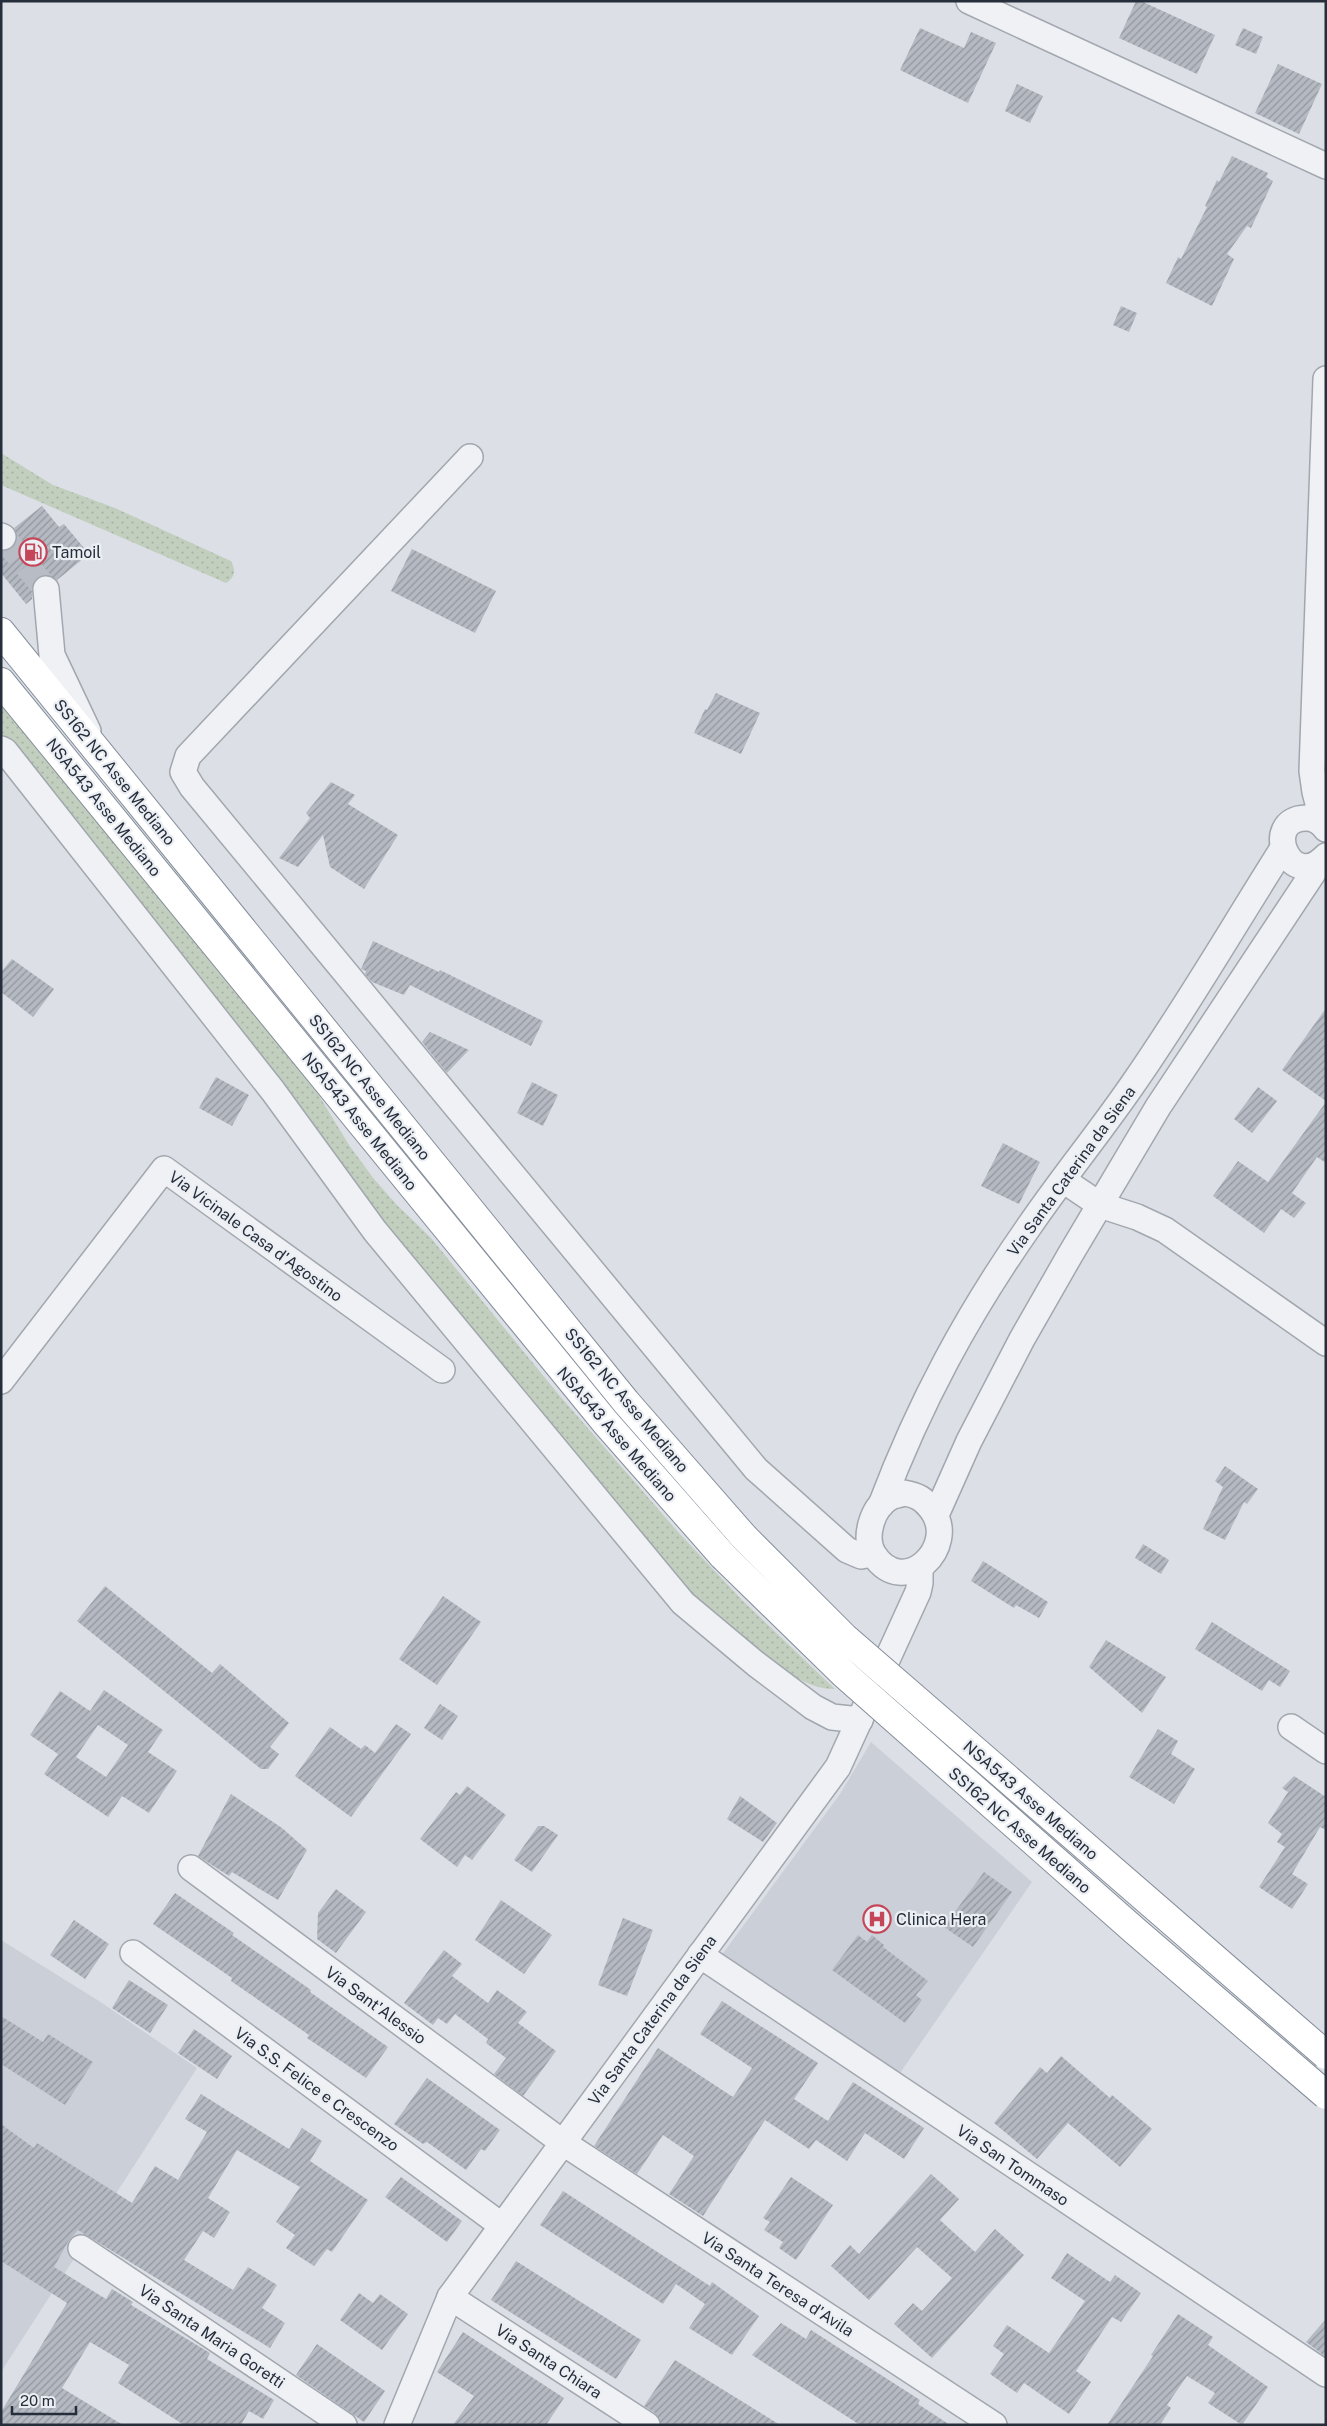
<svg xmlns="http://www.w3.org/2000/svg" width="1327" height="2426" viewBox="0 0 1327 2426" font-family="'Public Sans',sans-serif">
<style>
.built{fill:#cbcfd7}
.grass{fill:url(#grass-dots)}
.building{fill:url(#building-hatch);fill-rule:evenodd}
.lines{fill:none;stroke-linecap:round;stroke-linejoin:round}
.minor-tunnel{stroke:#b8bcc4;stroke-width:25;stroke-dasharray:25 12;stroke-linecap:butt}
.minor-casing{stroke:#a2a7af;stroke-width:28}
.highway-casing{stroke:#858e9b;stroke-width:30}
.minor{stroke:#eff1f4;stroke-width:25}
.highway{stroke:#fff;stroke-width:28}
.highway-bridge-casing{stroke:#858e9b;stroke-width:30;stroke-linecap:butt}
.highway-bridge{stroke:#fff;stroke-width:28}
.labels{text-anchor:middle;stroke-width:4.5;stroke-linejoin:round;paint-order:stroke}
.poi-label{font-size:16px;fill:#272e3b;stroke:#ebeff4;text-anchor:start}
.street-label{font-size:16px;fill:#272e3b;stroke:#ebeff4}
</style>
<defs>
<pattern id="grass-dots" width="8" height="8" patternUnits="userSpaceOnUse" patternTransform="scale(1.25)"><rect width="8" height="8" fill="#c2cfbe"/><path d="M2 2h.1M6 6h.1" fill="none" stroke="#a7b2a4" stroke-width="1.8" stroke-linecap="round"/></pattern>
<pattern id="building-hatch" width="6" height="6" patternUnits="userSpaceOnUse" patternTransform="scale(1.25)"><rect width="6" height="6" fill="#b4b9c2"/><path d="M-1 1l2-2M0 6l6-6M5 7l2-2" fill="none" stroke="#92979f"/></pattern>
</defs>
<rect width="100%" height="100%" fill="#dce0e6"/>
<g class="built">
<path d="M871,1742l161,140 -134,194 -177,-120 119,-162z"/>
<path d="M1,1940l98,61 98,67 -196,304z"/>
</g>
<g class="grass">
<path d="M1,453l52,32 62,23 116,53c5,10 4,16 -5,22l-225,-98z"/>
<path d="M1,700l317,394 31,51 25,34 22,25 35,34 128,157 120,138 64,68 92,88c-36,1 -71,-36 -98,-57l-4,1 -43,-40 -303,-361 -386,-496z"/>
</g>
<g class="building">
<path d="M1136,1h5l74,34 -18,39 -78,-36z"/>
<path d="M920,28l44,20 7,-16 25,11 -28,60 -68,-33z"/>
<path d="M1243,28l20,9 -7,17 -21,-9z"/>
<path d="M1278,64l44,20 -23,50 -44,-21z"/>
<path d="M1017,84l26,12 -13,27 -25,-12z"/>
<path d="M1232,156l36,17 -2,4 7,4 -22,47 -4,-2 -20,28 7,5 -22,47 -46,-23 12,-26 3,2 26,-52 -2,-1 12,-26 2,2z"/>
<path d="M1121,306l16,7 -8,19 -16,-7z"/>
<path d="M42,506l17,21 5,-3 25,30 -32,26 -12,-5 -8,3 -4,5 -1,16 -6,5 -25,-31v-22l10,-2 6,-12 -3,-9z"/>
<path d="M412,549l84,42 -21,42 -84,-42z"/>
<path d="M716,693l44,20 -19,41 -47,-21 11,-24 2,1z"/>
<path d="M331,782l24,13 -7,9 50,31 -34,54 -34,-22 -7,-32 -25,32 -19,-9 31,-40 -4,-5z"/>
<path d="M373,941l66,31 1,-2 103,51 -12,25 -121,-61 -6,10 -32,-13 -7,-8 1,-3 -5,-2z"/>
<path d="M12,959l42,30 -21,28 -32,-25v-20z"/>
<path d="M1326,1008v93l-44,-31z"/>
<path d="M430,1032l39,18 -22,23 -25,-31z"/>
<path d="M216,1077l33,18 -17,31 -33,-18z"/>
<path d="M532,1082l26,13 -15,31 -26,-13z"/>
<path d="M1258,1087l19,14 -25,32 -18,-14z"/>
<path d="M1326,1102v61l-9,-6 -25,36 14,10 -12,15 -13,-9 -17,24 -51,-37 25,-35 30,21z"/>
<path d="M1003,1143l37,19 -21,42 -38,-18z"/>
<path d="M1225,1466l33,23 -11,15 -3,-2 -19,38 -22,-11 20,-42 -8,-6z"/>
<path d="M1143,1544l26,16 -8,14 -26,-16z"/>
<path d="M983,1561l65,41 -9,16 -23,-13 -2,3 -43,-27z"/>
<path d="M105,1586l107,87 8,-9 69,59 -19,24 9,7 -11,15h-7l-184,-148z"/>
<path d="M443,1596l38,26 -44,63 -38,-26z"/>
<path d="M1212,1622l78,49 -10,16 -11,-7 -7,11 -67,-42z"/>
<path d="M1106,1640l60,37 -24,36 -53,-46z"/>
<path d="M104,1690l59,40 -15,22 29,19 -28,42 -27,-17 -14,21 -64,-43 14,-20 -28,-19 30,-44 30,20zM98,1725l30,20 -22,32 -30,-20z"/>
<path d="M440,1704l18,12 -16,24 -18,-12z"/>
<path d="M396,1724l15,10 -60,83 -56,-41 35,-49 31,22 4,-4 10,8z"/>
<path d="M1158,1729l20,12 -7,13 24,15 -21,35 -45,-27z"/>
<path d="M1294,1776l32,21v33l-6,-3 -28,47 16,10 -16,25 -33,-22 26,-40 -8,-5 5,-8 -14,-11 20,-31 -6,-4z"/>
<path d="M467,1786l39,29 -34,45 -7,-5 -8,12 -37,-28 36,-47 4,3z"/>
<path d="M231,1794l51,34 25,22 -29,50 -46,-28 -3,4 -31,-20z"/>
<path d="M740,1796l37,27 -14,19 -36,-23z"/>
<path d="M538,1826h6l14,9 -26,37 -18,-12z"/>
<path d="M984,1872l28,20 -39,55 -29,-20z"/>
<path d="M336,1889l30,23 -30,41 -19,-14 1,-26z"/>
<path d="M175,1893l59,40 -2,2 79,55 -1,2 78,55 -22,31 -59,-40 2,-3 -78,-54 1,-3 -79,-54z"/>
<path d="M501,1900l51,35 -28,39 -49,-34z"/>
<path d="M623,1918l30,12 -26,66 -29,-11z"/>
<path d="M74,1920l35,24 -24,35 -35,-24z"/>
<path d="M858,1935l9,7 5,-7 12,10 -1,2 45,34 -12,14 6,5 -17,23 -73,-53z"/>
<path d="M444,1950l18,14 -10,12 36,27 9,-13 30,22 -9,11 38,28 -33,45 -29,-22 12,-16 -20,-15 2,-4 -33,-25 -8,10 -9,-6 -5,7 -29,-22z"/>
<path d="M129,1980l39,25 -18,28 -38,-25z"/>
<path d="M722,2001l96,62 -24,36 34,22 25,-39 71,46 -20,31 -39,-26 -18,28 -31,-21 -7,9 -44,-29 -62,96 -34,-22 25,-38 -31,-21 -26,39 -43,-28 64,-98 75,49 19,-29 -52,-34z"/>
<path d="M1,2016l42,26 5,-8 45,28 -28,43 -64,-41z"/>
<path d="M194,2029l38,27 -15,23 -39,-26z"/>
<path d="M1061,2056l49,42 2,-3 40,34 -32,38 -52,-44 -31,36 -43,-36 46,-56 7,6z"/>
<path d="M427,2078l73,52 -15,21 -4,-2 -15,21 -39,-28 -4,2 -29,-20z"/>
<path d="M201,2094l88,55 13,-21 20,13 -12,20 58,39 -36,52 -5,-3 -13,17 -28,-18 9,-13 -19,-13 24,-35 -63,-37 -29,48 22,14 -16,26 -11,-7 -19,29 49,30 15,-23 29,18 -15,23 23,15 -15,25 -192,-118 -9,10 -15,27 52,32 6,-10 21,13 -2,3 79,48 -3,6 67,41 -11,19 -14,-8 -8,14h-57l-66,-42 11,-18 -39,-23 -28,46 61,37h-122v-13l66,-109 -66,-42v-137l33,24 3,-5 95,60 23,-37 23,14 29,-48 -22,-13z"/>
<path d="M931,2174l28,25 -19,21 35,32 20,-23 29,26 -92,103 -38,-34 19,-21 9,8 30,-33 -35,-31 -48,53 -38,-34 19,-21 9,9z"/>
<path d="M401,2177l61,44 -15,21 -62,-45z"/>
<path d="M791,2177l42,28 -37,55 -17,-12 4,-6 -19,-12 6,-8 -7,-4z"/>
<path d="M563,2191l147,95 2,-4 47,34 -27,39 -43,-27 16,-24 -29,-20 -13,20 -123,-79z"/>
<path d="M1067,2253l43,29 5,-7 26,18 -20,29 -9,-5 -36,54 15,11 -22,32 -45,-31 -7,10 -27,-19 14,-20 -11,-8 14,-21 42,28 36,-52 -34,-23z"/>
<path d="M516,2261l125,79 -25,39 -125,-79z"/>
<path d="M359,2293l14,10 7,-9 28,20 -26,36 -42,-30z"/>
<path d="M1178,2314l35,23 -5,8 60,42 -26,38 -34,-22 7,-10 -28,-17 -20,29 4,3 -11,17h-53l46,-69 -2,-1z"/>
<path d="M1326,2319v38l-20,-15z"/>
<path d="M781,2323l25,16 5,-9 109,70 -2,4 32,21h-90l-108,-70z"/>
<path d="M463,2332l101,66 -18,27h-93l21,-29 -37,-24z"/>
<path d="M317,2344l68,47 -21,31 -68,-47z"/>
<path d="M675,2360l105,65h-119l-6,-12 -11,-7z"/>
</g>
<g class="lines">
<path class="minor-tunnel" d="M3,537l43,52"/>
<g class="minor-casing">
<g id="minor">
<path d="M969,1l357,165"/>
<path d="M470,457l-282,299 -5,16 9,15 564,682 91,81 14,6 12,-2"/>
<path d="M1,536l2,1"/>
<path d="M46,589l6,66 36,76"/>
<path d="M1,749l4,2 268,340 102,140 308,372 73,61 57,43 19,10 28,3"/>
<path d="M1324,826l-9,-34 -3,-21 14,-392"/>
<path d="M1326,829c-5,-7 -12,-11 -20,-11 -46,1 -16,76 20,38"/>
<path d="M1063,1180l37,25 37,12 28,13 161,113"/>
<path d="M1,1381l163,-212 278,201"/>
<path d="M904,1493c13,2 20,6 28,17 27,37 -28,90 -58,45 -11,-17 -2,-47 15,-57 4,-3 10,-3 15,-5z"/>
<path d="M881,1505c39,-103 86,-190 149,-280 33,-48 70,-93 103,-141 53,-76 100,-157 150,-236"/>
<path d="M936,1515l33,-74 53,-102 48,-84 88,-148 163,-246"/>
<path d="M1291,1727l35,24"/>
<path d="M191,1868l371,274 432,283"/>
<path d="M133,1953l368,272"/>
<path d="M700,1955l626,419"/>
<path d="M81,2248l263,177"/>
<path d="M450,2297l197,128"/>
<path d="M397,2425l53,-128 388,-530 80,-175 2,-9v-15"/>
</g>
</g>
<g class="highway-casing">
<g id="highway">
<path d="M1,632l625,770 118,135"/>
<path d="M1,682l605,741 117,133"/>
</g>
</g>
<use href="#minor" class="minor"/>
<use href="#highway" class="highway"/>
<g class="highway-bridge-casing">
<g id="highway-bridge">
<path d="M744,1537l100,100 482,418"/>
<path d="M723,1556l121,118 290,256 192,165"/>
</g>
</g>
<use href="#highway-bridge" class="highway-bridge"/>
</g>
<defs>
<g id="fuel-ring" transform="scale(1.4375)"><circle r="9.5" fill="#ebeff4" stroke="#c64659" stroke-width="1.5"/><path d="M-5.5-6h7V0h2V4h1.3V-2.5L3-4.5l.8-.8L6-3V5H2.5V1h-1V6h-7ZM-4.2-4.7v3.2H.2V-4.7Z" fill="#c64659"/></g>
<g id="hospital-ring" transform="scale(1.4375)"><circle r="9.5" fill="#ebeff4" stroke="#c64659" stroke-width="1.5"/><path d="M-5-5h3v3.5h4V-5h3V5h-3V1.5h-4V5h-3Z" fill="#c64659"/></g>
</defs>
<g fill-rule="evenodd">
<use href="#fuel-ring" x="33" y="552"/>
<use href="#hospital-ring" x="877" y="1919"/>
</g>
<g class="labels">
<g class="poi-label">
<text x="52" y="558">Tamoil</text>
<text x="896" y="1925">Clinica Hera</text>
</g>
<g class="street-label">
<text transform="translate(115 772) rotate(51)" y="6">SS162 NC Asse Mediano</text>
<text transform="translate(104 807) rotate(51)" y="6">NSA543 Asse Mediano</text>
<text transform="translate(370 1087) rotate(51)" y="6">SS162 NC Asse Mediano</text>
<text transform="translate(360 1121) rotate(51)" y="6">NSA543 Asse Mediano</text>
<text transform="translate(1071 1171) rotate(-54)" y="6">Via Santa Caterina da Siena</text>
<text transform="translate(256 1236) rotate(36)" y="6">Via Vicinale Casa d'Agostino</text>
<text transform="translate(627 1400) rotate(50)" y="6">SS162 NC Asse Mediano</text>
<text transform="translate(617 1434) rotate(49)" y="6">NSA543 Asse Mediano</text>
<text transform="translate(1031 1800) rotate(41)" y="6">NSA543 Asse Mediano</text>
<text transform="translate(1020 1830) rotate(41)" y="6">SS162 NC Asse Mediano</text>
<text transform="translate(376 2005) rotate(36)" y="6">Via Sant'Alessio</text>
<text transform="translate(652 2020) rotate(-54)" y="6">Via Santa Caterina da Siena</text>
<text transform="translate(317 2089) rotate(36)" y="6">Via S.S. Felice e Crescenzo</text>
<text transform="translate(1013 2165) rotate(34)" y="6">Via San Tommaso</text>
<text transform="translate(778 2284) rotate(33)" y="6">Via Santa Teresa d'Avila</text>
<text transform="translate(212 2336) rotate(34)" y="6">Via Santa Maria Goretti</text>
<text transform="translate(549 2361) rotate(33)" y="6">Via Santa Chiara</text>
</g>
</g>
<rect width="1327" height="2426" fill="none" stroke="#272e3b" stroke-width="5"/>
<path d="M12 2406v8h64v-8" fill="none" stroke="#272e3b" stroke-width="2.5"/>
<text x="20" y="2406" font-size="15" fill="#272e3b" stroke="#ebeff4" stroke-width="4" paint-order="stroke">20 m</text>
</svg>
